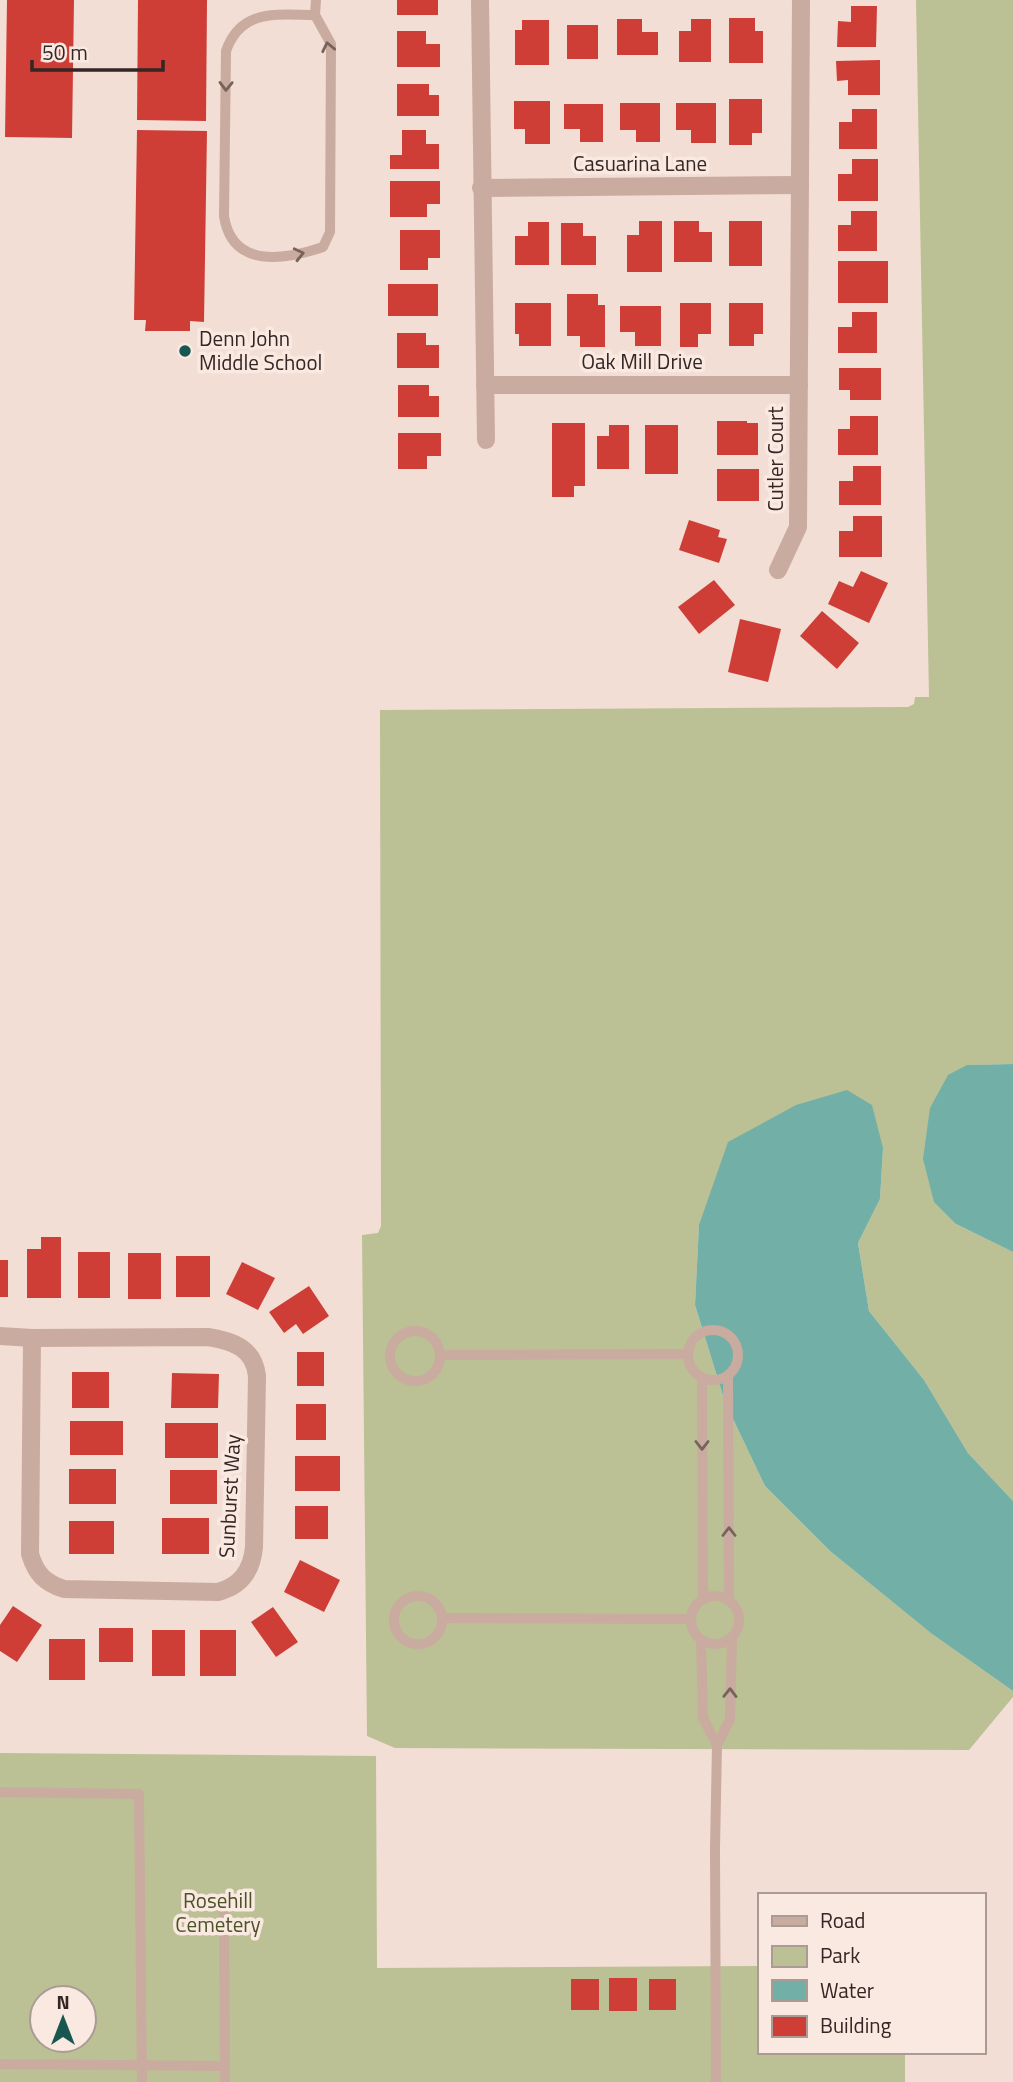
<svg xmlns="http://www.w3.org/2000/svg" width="1013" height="2082" viewBox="0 0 1013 2082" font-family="'Titillium Web',sans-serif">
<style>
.green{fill:#bbc194;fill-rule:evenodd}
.water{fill:#72b0a7}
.building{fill:#ce3e37}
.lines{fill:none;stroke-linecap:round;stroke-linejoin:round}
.service{stroke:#caaba0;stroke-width:10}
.minor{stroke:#caaba0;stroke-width:18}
.oneway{stroke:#77625c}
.poi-dot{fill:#18574f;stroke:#fae9e1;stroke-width:2.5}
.labels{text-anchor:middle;stroke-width:7;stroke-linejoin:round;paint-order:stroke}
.street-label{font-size:21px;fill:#332624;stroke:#fae9e1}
.poi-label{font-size:21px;fill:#332624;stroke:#fae9e1;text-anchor:start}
.park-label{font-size:21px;fill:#4b5326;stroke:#fae9e1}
</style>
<rect width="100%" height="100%" fill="#f2ded4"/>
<g class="green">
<path d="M916,0h97v1064l-46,1 -11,159 57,28v249l-45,-48 -44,-73 -55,-69 -11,-68 22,-44 3,-51 -184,77 -4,80 30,97 40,84 65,65 102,83 81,57v6l-44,53 -574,-2 -28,-12 -5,-501 16,-2 3,-7 -1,-516 528,-3 6,-3 1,-7h14z"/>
<path d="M0,1753l376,3 1,212 382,-2v86h146v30h-905zM42,1998h42v42h-42z"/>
</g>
<g class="water">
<path d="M1013,1064v188l-57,-28 -22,-22 -11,-43 7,-51 18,-33 19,-10z"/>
<path d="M847,1090l25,15 11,43 -3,51 -22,44 11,68 55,69 44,73 45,48v190l-81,-57 -102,-83 -65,-65 -40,-84 -30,-97 4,-80 29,-83 68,-37z"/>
</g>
<g class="building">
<path d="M7,0h67l-2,138 -67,-1z"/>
<path d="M138,0h69l-1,121 -69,-1z"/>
<rect x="397" y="0" width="41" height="15"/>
<path d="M851,6h26l-1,41h-39l1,-26 13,1z"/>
<path d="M729,18h26v13h8v32h-34z"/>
<path d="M617,19h25v13h16v23h-41z"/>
<path d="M691,19h20v43h-32v-31h12z"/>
<path d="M522,20h27v45h-34v-35h7z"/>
<rect x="567" y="25" width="31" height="34"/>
<path d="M397,31h29v13h14v23h-43z"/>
<path d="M880,60v35h-32v-15l-11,1 -1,-20z"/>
<path d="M397,84h32v11h10v21h-42z"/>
<path d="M729,99h33v34h-10v12h-23z"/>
<path d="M514,101h36v43h-25v-15h-11z"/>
<path d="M620,103h40v39h-24v-12h-16z"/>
<path d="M676,103h40v40h-25v-13h-15z"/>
<path d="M564,104h39v38h-23v-13h-16z"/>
<path d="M852,109h25v40h-38v-27h13z"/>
<path d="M137,130l70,1 -3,191 -14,-1v10h-45l1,-11h-12z"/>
<path d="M402,130h24v14h13v25h-49v-14h12z"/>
<path d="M852,159h26v42h-40v-27h14z"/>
<path d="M390,181h50v23h-13v13h-37z"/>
<path d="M851,211h26v40h-39v-26h13z"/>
<path d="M639,221h23v51h-35v-37h12z"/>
<path d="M674,221h25v11h13v30h-38z"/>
<rect x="729" y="221" width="33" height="45"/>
<path d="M528,222h21v43h-34v-29h13z"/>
<path d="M561,223h22v13h13v29h-35z"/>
<path d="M400,230h40v28h-12v12h-28z"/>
<rect x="838" y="261" width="50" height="42"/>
<rect x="388" y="284" width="50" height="32"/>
<path d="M567,294h31v11h7v42h-25v-11h-13z"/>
<path d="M515,303h36v43h-32v-12h-4z"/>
<path d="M680,303h31v31h-13v13h-18z"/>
<path d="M729,303h34v31h-9v12h-25z"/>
<path d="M620,306h41v40h-26v-14h-15z"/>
<path d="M852,312h25v41h-39v-26h14z"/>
<path d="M397,333h29v12h13v23h-42z"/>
<path d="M839,368h42v32h-31v-10h-11z"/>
<path d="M398,385h31v11h10v21h-41z"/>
<path d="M850,416h28v39h-40v-26h12z"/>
<path d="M717,421h30v2h11v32h-41z"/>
<path d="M552,423h33v63h-11v11h-22z"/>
<path d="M609,425h20v44h-32v-33h12z"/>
<rect x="645" y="425" width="33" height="49"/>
<path d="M398,433h43v23h-14v13h-29z"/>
<path d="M853,466h28v39h-42v-24h14z"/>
<rect x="717" y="469" width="42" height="32"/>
<path d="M853,516h29v41h-43v-26h14z"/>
<path d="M689,520l31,10 -2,7 9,2 -8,24 -40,-13z"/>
<path d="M861,571l27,12 -19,40 -41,-19 11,-23 14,6z"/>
<path d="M714,580l21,25 -36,29 -21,-27z"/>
<path d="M822,611l37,32 -22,26 -37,-33z"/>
<path d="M740,619l41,10 -13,53 -40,-10z"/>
<path d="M41,1237h20v61h-34v-49h14z"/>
<rect x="78" y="1252" width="32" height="46"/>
<rect x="128" y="1253" width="33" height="46"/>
<rect x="176" y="1256" width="34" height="41"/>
<rect x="0" y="1260" width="8" height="37"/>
<path d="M242,1262l33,16 -17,32 -32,-16z"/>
<path d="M309,1286l20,30 -26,18 -7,-10 -12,9 -15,-21z"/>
<rect x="297" y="1352" width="27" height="34"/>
<rect x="72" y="1372" width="37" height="36"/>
<path d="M172,1373l47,1 -1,34h-47z"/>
<rect x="296" y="1404" width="30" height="36"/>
<rect x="70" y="1421" width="53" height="34"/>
<rect x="165" y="1423" width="53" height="35"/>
<rect x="295" y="1456" width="45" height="35"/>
<rect x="69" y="1469" width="47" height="35"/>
<rect x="170" y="1470" width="47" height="34"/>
<rect x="295" y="1506" width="33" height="33"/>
<rect x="162" y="1518" width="47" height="36"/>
<rect x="69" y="1521" width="45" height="33"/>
<path d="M300,1560l40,20 -16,32 -40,-20z"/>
<path d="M13,1606l29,19 -25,37 -17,-11v-26z"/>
<path d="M273,1607l25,35 -22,15 -25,-35z"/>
<rect x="99" y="1628" width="34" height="34"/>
<rect x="152" y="1630" width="33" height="46"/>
<rect x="200" y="1630" width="36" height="46"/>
<rect x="49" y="1639" width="36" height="41"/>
<rect x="609" y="1978" width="28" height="33"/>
<rect x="571" y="1979" width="28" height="31"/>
<rect x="649" y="1979" width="27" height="31"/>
</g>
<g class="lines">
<g class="service">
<path d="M315,15c-38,0 -74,-7 -89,36l-2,165c8,53 61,44 99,31l7,-15 1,-188 -16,-29 1,-15"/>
<circle cx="713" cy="1355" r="25"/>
<circle cx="415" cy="1356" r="25"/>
<path d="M440,1355l248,-1"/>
<path d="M728,1376l1,224"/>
<path d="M702,1377l1,222"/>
<circle cx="715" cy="1620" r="24"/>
<circle cx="418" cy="1620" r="24"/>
<path d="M443,1618l248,1"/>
<path d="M701,1640l2,78 14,27"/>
<path d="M0,1792l139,2 3,288"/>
<path d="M224,1914l1,168"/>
<path d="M0,2064l225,2"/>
<path d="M716,2082l-1,-233 2,-104 13,-26 2,-80"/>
</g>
<g class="minor">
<path d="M480,0l6,440"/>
<path d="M481,188l319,-3"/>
<path d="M485,385h314"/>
<path d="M778,570l20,-43 3,-527"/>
<path d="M0,1336l32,2 176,-1c25,4 46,11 49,39l-3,171c-2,23 -13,39 -36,45l-154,-3c-19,-6 -28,-15 -34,-35l2,-216"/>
</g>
</g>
<defs><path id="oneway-chevron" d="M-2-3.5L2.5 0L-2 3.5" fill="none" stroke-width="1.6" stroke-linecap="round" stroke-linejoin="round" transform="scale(1.75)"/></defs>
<g class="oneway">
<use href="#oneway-chevron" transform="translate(328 47) rotate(-102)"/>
<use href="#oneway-chevron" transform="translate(226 86) rotate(91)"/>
<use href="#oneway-chevron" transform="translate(299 254) rotate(-13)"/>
<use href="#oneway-chevron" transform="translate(702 1445) rotate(90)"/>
<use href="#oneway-chevron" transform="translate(729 1532) rotate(-90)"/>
<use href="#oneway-chevron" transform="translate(730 1693) rotate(-89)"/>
</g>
<circle class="poi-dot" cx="185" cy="351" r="7"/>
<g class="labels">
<g class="street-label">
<text x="640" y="171">Casuarina Lane</text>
<text x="642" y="369">Oak Mill Drive</text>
<text transform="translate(776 459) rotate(-90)" y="7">Cutler Court</text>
<text transform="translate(230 1496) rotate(-87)" y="7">Sunburst Way</text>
</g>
<g class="poi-label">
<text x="199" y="346">Denn John<tspan x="199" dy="24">Middle School</tspan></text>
</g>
<g class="park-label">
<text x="218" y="1908">Rosehill<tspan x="218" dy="24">Cemetery</tspan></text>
</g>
</g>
<rect x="758" y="1893" width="228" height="161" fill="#fae9e1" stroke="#aa9b95" stroke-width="2"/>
<rect x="772" y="1916" width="35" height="10" fill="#caaba0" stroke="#aa9b95" stroke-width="2"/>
<text x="820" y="1928" font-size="21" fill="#332624">Road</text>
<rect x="772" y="1946" width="35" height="21" fill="#bbc194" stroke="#aa9b95" stroke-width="2"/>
<text x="820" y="1963" font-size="21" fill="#332624">Park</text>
<rect x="772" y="1980" width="35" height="21" fill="#72b0a7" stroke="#aa9b95" stroke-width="2"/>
<text x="820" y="1998" font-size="21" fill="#332624">Water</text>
<rect x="772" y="2016" width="35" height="21" fill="#ce3e37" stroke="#aa9b95" stroke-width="2"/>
<text x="820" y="2033" font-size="21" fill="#332624">Building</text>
<g transform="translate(63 2019)"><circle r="33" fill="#fae9e1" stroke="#aa9b95" stroke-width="2"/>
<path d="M0-5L12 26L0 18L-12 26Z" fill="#18574f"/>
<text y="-10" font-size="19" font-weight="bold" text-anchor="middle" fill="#332624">N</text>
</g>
<path d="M32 60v10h131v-10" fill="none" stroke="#332624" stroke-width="3.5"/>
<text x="42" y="60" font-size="21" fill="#332624" stroke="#fae9e1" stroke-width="5" paint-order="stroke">50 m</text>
</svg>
